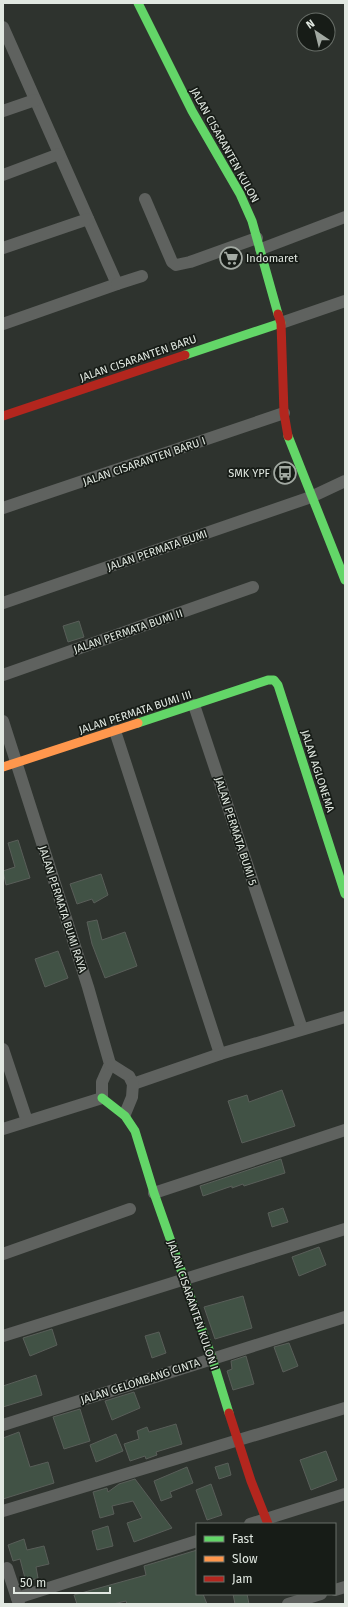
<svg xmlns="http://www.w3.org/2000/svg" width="348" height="1607" viewBox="0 0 348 1607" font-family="'Fira Sans',sans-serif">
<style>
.building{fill:#415245;stroke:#595e59}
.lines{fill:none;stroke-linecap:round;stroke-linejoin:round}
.street{stroke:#5f625f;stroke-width:12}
.fast{stroke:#63d668;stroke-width:9}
.slow{stroke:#ff974d;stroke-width:9}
.jam{stroke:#b3261e;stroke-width:9}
.labels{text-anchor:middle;stroke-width:3.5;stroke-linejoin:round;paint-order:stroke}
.street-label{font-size:11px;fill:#e1e8e1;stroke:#171c17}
.poi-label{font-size:11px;fill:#e1e8e1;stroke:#171c17;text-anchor:start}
</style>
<rect width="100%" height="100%" fill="#2e332e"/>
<g class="building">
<path d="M79,621l5,16 -16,5 -5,-16z"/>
<path d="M18,840l12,38 -24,7 -3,-14 12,-4 -7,-24z"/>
<path d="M101,874l7,21 -14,8 -2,-4 -15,5 -7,-20z"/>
<path d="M97,920l5,20 23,-8 12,34 -32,12 -13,-34 -5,-22z"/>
<path d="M58,951l10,27 -23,9 -10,-28z"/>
<path d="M282,1090l13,36 -53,17 -14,-42 19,-6 2,7z"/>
<path d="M281,1159l4,14 -41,13 -1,-2 -11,4v-2l-29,10 -3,-10z"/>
<path d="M283,1208l5,14 -16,5 -4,-14z"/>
<path d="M319,1247l7,18 -27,11 -7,-19z"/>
<path d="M243,1296l9,32 -37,11 -11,-32z"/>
<path d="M52,1329l5,16 -27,11 -7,-18z"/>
<path d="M159,1332l7,21 -14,5 -7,-22z"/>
<path d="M289,1343l9,23 -15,6 -9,-25z"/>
<path d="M246,1356l8,28 -21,6 -6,-19 5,-2 -1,-8z"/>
<path d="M36,1375l6,20 -39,12v-21z"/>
<path d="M134,1392l6,16 -28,12 -7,-19z"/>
<path d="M80,1409l10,32 -26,8 -11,-32z"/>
<path d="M176,1424l6,20 -26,8 1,3 -11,4 -1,-3 -15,5 -6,-17 15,-5 -2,-8 10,-4 2,5z"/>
<path d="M19,1432l11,35 18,-5 6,21 -51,16v-61z"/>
<path d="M116,1434l7,17 -27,11 -6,-17z"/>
<path d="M326,1451l11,29 -26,10 -11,-30z"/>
<path d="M228,1463l3,12 -12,4 -4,-12z"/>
<path d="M187,1467l6,16 -23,9 2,5 -11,4 -7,-20z"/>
<path d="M135,1479l37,49 -38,14 -7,-19 15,-5 -9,-17 -21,5 2,8 -14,4 -7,-26 14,-4 1,4 11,-8z"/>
<path d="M211,1484l11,31 -15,5 -11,-30z"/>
<path d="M108,1526l5,20 -16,4 -5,-19z"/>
<path d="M24,1539l3,11 17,-4 5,18 -13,3 2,11 -12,4 -6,-23 -7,2 -5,-16z"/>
<path d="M197,1550v44h6l4,10h-80l-1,-3 -13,3h-36l-3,-9 72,-20 -2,-9z"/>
<path d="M233,1594h14l2,10h-14z"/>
</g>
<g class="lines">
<g class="street">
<path d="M3,27l114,257 -114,40"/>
<path d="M3,111l32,-11"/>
<path d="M3,175l56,-21"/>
<path d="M145,199l27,63 4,3 14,-3 67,-24"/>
<path d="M3,248l85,-29"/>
<path d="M261,249l84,-32"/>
<path d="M117,284l25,-8"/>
<path d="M281,323l64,-22"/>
<path d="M3,508l281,-95"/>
<path d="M3,603l308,-106 34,-16"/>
<path d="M3,675l250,-88"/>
<path d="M194,705l108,324"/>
<path d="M3,721l85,266 22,77 -8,18v16l-99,31"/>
<path d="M115,731l105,323"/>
<path d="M3,1049l24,72"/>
<path d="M110,1064l19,12 4,8 87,-30 125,-37"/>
<path d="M125,1114l7,-17 1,-13"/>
<path d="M154,1193l191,-63"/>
<path d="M3,1254l127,-45"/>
<path d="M3,1336l342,-107"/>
<path d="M3,1425l342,-108"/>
<path d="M3,1511l342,-103"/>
<path d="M250,1524l95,-30"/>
<path d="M7,1568l12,36"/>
<path d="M335,1590l10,-3"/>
<path d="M17,1598l180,-57"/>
<path d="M288,1604l33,-10"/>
</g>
<g class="fast">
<path d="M138,3l54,108 48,83 12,27 26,93"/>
<path d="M185,355l96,-32"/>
<path d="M288,436l57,144"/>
<path d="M138,723l130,-43h6l4,5 67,209"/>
<path d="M102,1098l23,18 10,15 19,62 58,165 17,55"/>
</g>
<path class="slow" d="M3,767l135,-44"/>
<g class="jam">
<path d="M278,314l3,9 3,90 4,23"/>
<path d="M3,416l182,-61"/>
<path d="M229,1413l22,68 17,43"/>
</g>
</g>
<defs>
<g id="supermarket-ring" transform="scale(1.15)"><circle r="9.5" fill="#171c17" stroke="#a2a9a2" stroke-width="1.5"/><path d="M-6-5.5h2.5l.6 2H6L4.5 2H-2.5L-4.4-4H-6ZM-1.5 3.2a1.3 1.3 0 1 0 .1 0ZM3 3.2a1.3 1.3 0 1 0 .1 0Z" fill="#a2a9a2"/></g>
<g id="bus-ring" transform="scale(1.15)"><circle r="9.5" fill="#171c17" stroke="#a2a9a2" stroke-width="1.5"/><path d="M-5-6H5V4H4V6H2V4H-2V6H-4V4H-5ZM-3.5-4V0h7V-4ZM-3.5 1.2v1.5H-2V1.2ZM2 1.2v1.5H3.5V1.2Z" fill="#a2a9a2"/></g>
</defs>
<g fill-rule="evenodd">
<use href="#supermarket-ring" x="231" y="258"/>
<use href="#bus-ring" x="285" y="473"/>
</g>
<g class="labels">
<g class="street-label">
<text transform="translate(225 145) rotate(61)" y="4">JALAN CISARANTEN KULON</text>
<text transform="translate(138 358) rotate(-19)" y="4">JALAN CISARANTEN BARU</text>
<text transform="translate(144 461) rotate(-19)" y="4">JALAN CISARANTEN BARU I</text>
<text transform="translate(157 550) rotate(-19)" y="4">JALAN PERMATA BUMI</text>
<text transform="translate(128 631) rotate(-19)" y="4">JALAN PERMATA BUMI II</text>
<text transform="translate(135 712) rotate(-18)" y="4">JALAN PERMATA BUMI III</text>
<text transform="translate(318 771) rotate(72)" y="4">JALAN AGLONEMA</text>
<text transform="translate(236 831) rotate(72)" y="4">JALAN PERMATA BUMI 5</text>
<text transform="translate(63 909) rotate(72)" y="4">JALAN PERMATA BUMI RAYA</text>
<text transform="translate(193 1305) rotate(71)" y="4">JALAN CISARANTEN KULON I</text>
<text transform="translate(140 1381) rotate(-18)" y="4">JALAN GELOMBANG CINTA</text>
</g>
<g class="poi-label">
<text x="246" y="262">Indomaret</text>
<text x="270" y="477" text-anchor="end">SMK YPF</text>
</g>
</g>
<rect width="348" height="1607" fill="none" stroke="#e1e8e1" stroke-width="8"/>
<rect x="196" y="1523" width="140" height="72" fill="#171c17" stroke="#686e68"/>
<rect x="204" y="1536" width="20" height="6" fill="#63d668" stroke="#686e68"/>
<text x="232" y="1543" font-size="12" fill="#e1e8e1">Fast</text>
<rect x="204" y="1556" width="20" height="6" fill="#ff974d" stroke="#686e68"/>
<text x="232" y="1563" font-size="12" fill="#e1e8e1">Slow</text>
<rect x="204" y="1576" width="20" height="6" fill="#b3261e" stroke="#686e68"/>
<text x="232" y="1583" font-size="12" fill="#e1e8e1">Jam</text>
<g transform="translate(316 32) rotate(325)"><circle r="19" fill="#171c17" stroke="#686e68"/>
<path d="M0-3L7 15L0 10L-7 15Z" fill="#a2a9a2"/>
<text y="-6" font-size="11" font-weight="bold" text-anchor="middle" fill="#e1e8e1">N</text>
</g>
<path d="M14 1587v6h96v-6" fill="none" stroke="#e1e8e1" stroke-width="2"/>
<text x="20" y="1587" font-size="12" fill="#e1e8e1" stroke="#171c17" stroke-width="3" paint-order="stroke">50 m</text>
</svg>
